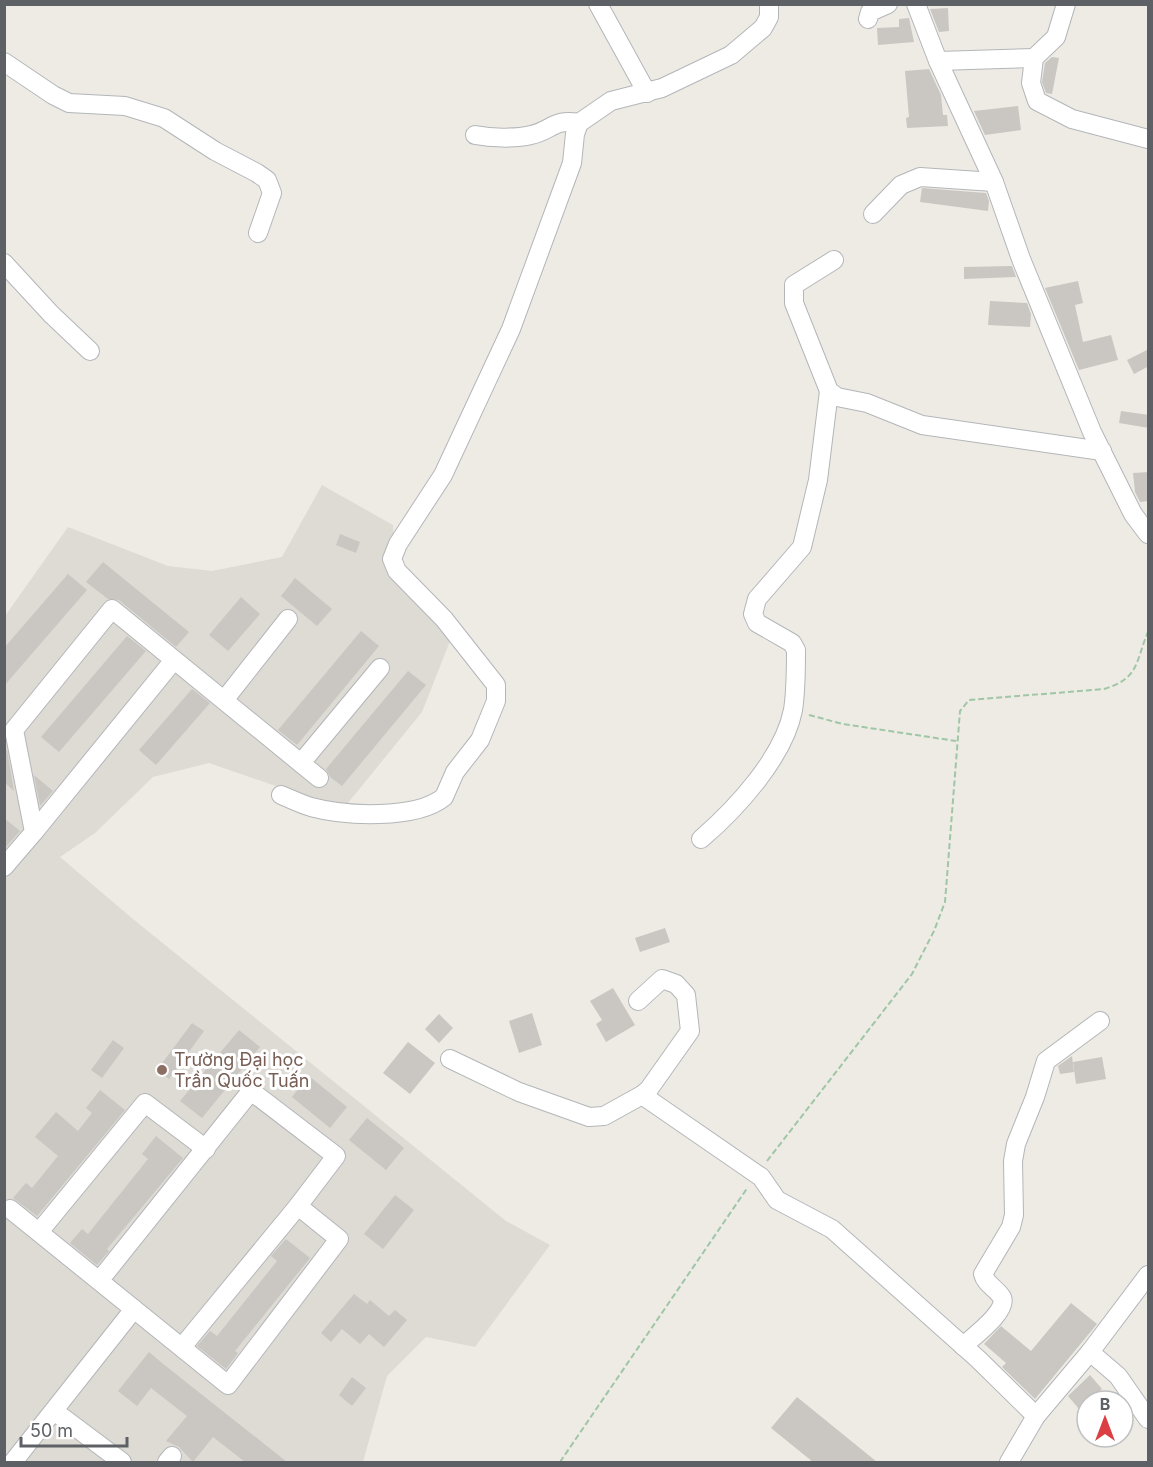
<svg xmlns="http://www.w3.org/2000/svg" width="1153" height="1467" viewBox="0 0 1153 1467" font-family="Inter,sans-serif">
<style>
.education{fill:#dedad4}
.building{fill:#cac6c2}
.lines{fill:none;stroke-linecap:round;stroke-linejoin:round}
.minor-casing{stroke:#b3b6b9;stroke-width:20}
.path{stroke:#9fc6a6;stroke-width:2;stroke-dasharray:6 3;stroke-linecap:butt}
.minor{stroke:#fff;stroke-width:18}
.education-dot{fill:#8d6e63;stroke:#fff;stroke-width:2}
.labels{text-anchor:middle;stroke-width:6;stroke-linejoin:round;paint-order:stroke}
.education-label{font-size:18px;fill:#785e54;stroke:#fff;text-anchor:start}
</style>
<rect width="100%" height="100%" fill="#eeebe5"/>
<path class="education" d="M322,485l71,40 3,52 54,64 -28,71 -79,97 -134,-46 -56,14 -58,56 -35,24 73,62 373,302 44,24 -75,102 -49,-10 -39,39 -24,86h-358v-846l63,-89 100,39 44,5 70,-14z"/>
<g class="building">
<path d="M948,8l1,23 -10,1 -9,-23z"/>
<path d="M909,18l5,24 -36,3 -1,-17 22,-1v-8z"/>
<path d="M1052,57l7,1 -7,36 -6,-1 -4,-11 3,-19z"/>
<path d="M929,69l12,26 2,20h4l1,11 -41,2 -1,-10 3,-1 -4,-46z"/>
<path d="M1018,106l3,24 -36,5 -11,-24z"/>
<path d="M922,188l64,5 3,8 -1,10 -68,-9z"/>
<path d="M1012,266l4,11 -52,2v-12z"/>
<path d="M1078,281l5,22 -8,2 8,37 28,-7 7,25 -39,10 -34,-82z"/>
<path d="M990,301l37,2 4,11 -1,13 -42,-2z"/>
<path d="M1149,349v17l-15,8 -7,-14z"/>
<path d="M1121,411l28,4v13l-30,-5z"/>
<path d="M1149,472v29l-9,1 -5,-10 -2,-19z"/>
<path d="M340,534l20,8 -4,11 -20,-8z"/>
<path d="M103,562l86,70 -13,15 -57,-47 -11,-1 -22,-17z"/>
<path d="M68,574l19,16 -83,96v-38z"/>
<path d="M295,578l37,31 -15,17 -36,-30z"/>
<path d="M241,597l19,17 -32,37 -19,-16z"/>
<path d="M361,631l18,15 -82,99 -19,-15z"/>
<path d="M127,636l19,15 -87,101 -18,-15z"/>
<path d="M408,671l18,14 -84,101 -12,-9 -4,-8z"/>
<path d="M192,689l18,14 -54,62 -17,-15z"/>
<path d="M4,749l3,1 7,41 -10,-9z"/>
<path d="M34,775l19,16 -13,15z"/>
<path d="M4,818l16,13 -16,18z"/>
<path d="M665,928l5,14 -30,10 -5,-14z"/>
<path d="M613,988l22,37 -29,17 -10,-18 6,-4 -12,-19z"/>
<path d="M532,1013l10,32 -23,8 -10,-32z"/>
<path d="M439,1014l14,14 -14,15 -14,-14z"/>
<path d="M192,1023l12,8 -35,48 -12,-9z"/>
<path d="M239,1030l21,17 -58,71 -22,-17z"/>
<path d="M113,1040l11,8 -22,30 -11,-8z"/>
<path d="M408,1042l27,21 -25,31 -27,-21z"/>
<path d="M1072,1056l2,16 -14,2 -2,-8z"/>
<path d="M1102,1057l4,22 -30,5 -3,-22z"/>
<path d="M309,1076l38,31 -17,21 -38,-31z"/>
<path d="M100,1090l25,20 -88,106 -24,-18 13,-15 6,5 26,-32 -23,-19 21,-25 22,19 14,-18 -6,-5z"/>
<path d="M367,1118l37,30 -18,22 -37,-30z"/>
<path d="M156,1136l27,22 -76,91 2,2 -12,14 -27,-22 12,-14 6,5 60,-75 -6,-5z"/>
<path d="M395,1195l19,15 -31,39 -19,-15z"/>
<path d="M286,1239l24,19 -75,93 3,2 -12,16 -29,-23 13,-15 7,5 60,-75 -6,-5z"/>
<path d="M354,1294l13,10 3,-4 19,16 6,-6 12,10 -23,27 -15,-13 -9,10 -18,-15 -11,13 -10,-9z"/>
<path d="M1071,1303l26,21 -62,75 -33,-32 4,-4 -22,-19 17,-18 30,25z"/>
<path d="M149,1352l13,11 125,99h-42l-32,-25 -20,25 -14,-15 -13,-6 21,-25 -36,-28 -14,18 -19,-15z"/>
<path d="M1090,1375l12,14 -23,20 -11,-13z"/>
<path d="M352,1377l14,11 -14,18 -13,-11z"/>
<path d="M797,1397l80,65h-64l-42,-34z"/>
</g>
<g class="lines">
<g class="minor-casing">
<g id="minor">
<path d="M598,4l49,89"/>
<path d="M916,4l22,57 56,121 27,77 71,173 41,82 15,20"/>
<path d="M1066,4l-10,33 -22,21 -3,25 6,18 35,18 76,20"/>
<path d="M868,19l2,-7 18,-8"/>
<path d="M938,61l96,-3"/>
<path d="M4,62l49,33 16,8 56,3 39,12 51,33 42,22 10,7 5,13 -14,40"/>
<path d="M475,135c16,3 39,4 56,0 20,-4 23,-17 48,-12"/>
<path d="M873,214l28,-29 19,-8 74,5"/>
<path d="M834,260l-40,25v18l35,88 8,6 30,6 55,22 180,26"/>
<path d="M4,263l47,51 39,37"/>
<path d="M225,699l63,-80"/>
<path d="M301,763l79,-95"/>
<path d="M281,795c10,4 20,9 30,12 33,9 105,13 133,-10l11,-25 25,-32 16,-39v-16l-52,-66 -47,-48 -5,-12 6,-15 45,-69 68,-146 61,-166 3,-29 4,-11 32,-22 51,-13 69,-33 32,-27 6,-11v-13"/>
<path d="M34,832l140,-172"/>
<path d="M701,839c35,-30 83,-82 92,-129 3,-19 3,-41 3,-60l-4,-7 -35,-20 -4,-9 4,-15 45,-52 16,-67 11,-89"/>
<path d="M4,867l30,-35 -20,-102 98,-121 207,169"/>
<path d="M450,1059l69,33 70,25 15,-1 38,-21 7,-6 41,-58 -4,-36 -10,-11 -14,-5 -24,22"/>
<path d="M642,1095l119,82 16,23 55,29 146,130 58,57"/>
<path d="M10,1209l218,176 111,-146 -41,-33 38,-50 -85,-65 -152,190"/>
<path d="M39,1232l106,-129 61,46"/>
<path d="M963,1346c10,-9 48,-37 38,-50 -6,-8 -16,-13 -18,-22l28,-47 3,-12 -1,-54 3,-17 19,-47 11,-36 54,-40"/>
<path d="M182,1347l116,-141"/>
<path d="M1090,1352l58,-77"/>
<path d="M54,1411l68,51"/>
<path d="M13,1462l121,-153"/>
<path d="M167,1462l5,-6"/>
<path d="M1009,1462l27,-46 54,-64 28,24 30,43"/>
</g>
</g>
<g class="path">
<path d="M809,715l34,9 113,17"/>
<path d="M767,1161l145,-187 22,-43 11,-29 15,-191 9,-11 135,-11c36,-11 31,-27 44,-57"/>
<path d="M560,1462l188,-275"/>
</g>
<use href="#minor" class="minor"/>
</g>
<circle class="education-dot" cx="162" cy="1070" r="6"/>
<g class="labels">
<g class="education-label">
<text x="174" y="1066">Trường Đại học<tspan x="174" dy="21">Trần Quốc Tuấn</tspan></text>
</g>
</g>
<rect width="1153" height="1467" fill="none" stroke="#5d6165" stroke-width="12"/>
<g transform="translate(1105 1419)"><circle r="28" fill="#ffffff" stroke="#bec0c1" stroke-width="1.5"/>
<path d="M0-4.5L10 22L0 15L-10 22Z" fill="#db3e43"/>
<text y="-9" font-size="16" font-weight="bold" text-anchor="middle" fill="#5d6165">B</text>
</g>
<path d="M21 1437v9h106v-9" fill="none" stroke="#5d6165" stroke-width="3"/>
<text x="30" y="1437" font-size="18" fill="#5d6165" stroke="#ffffff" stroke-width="4.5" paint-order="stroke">50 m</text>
</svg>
